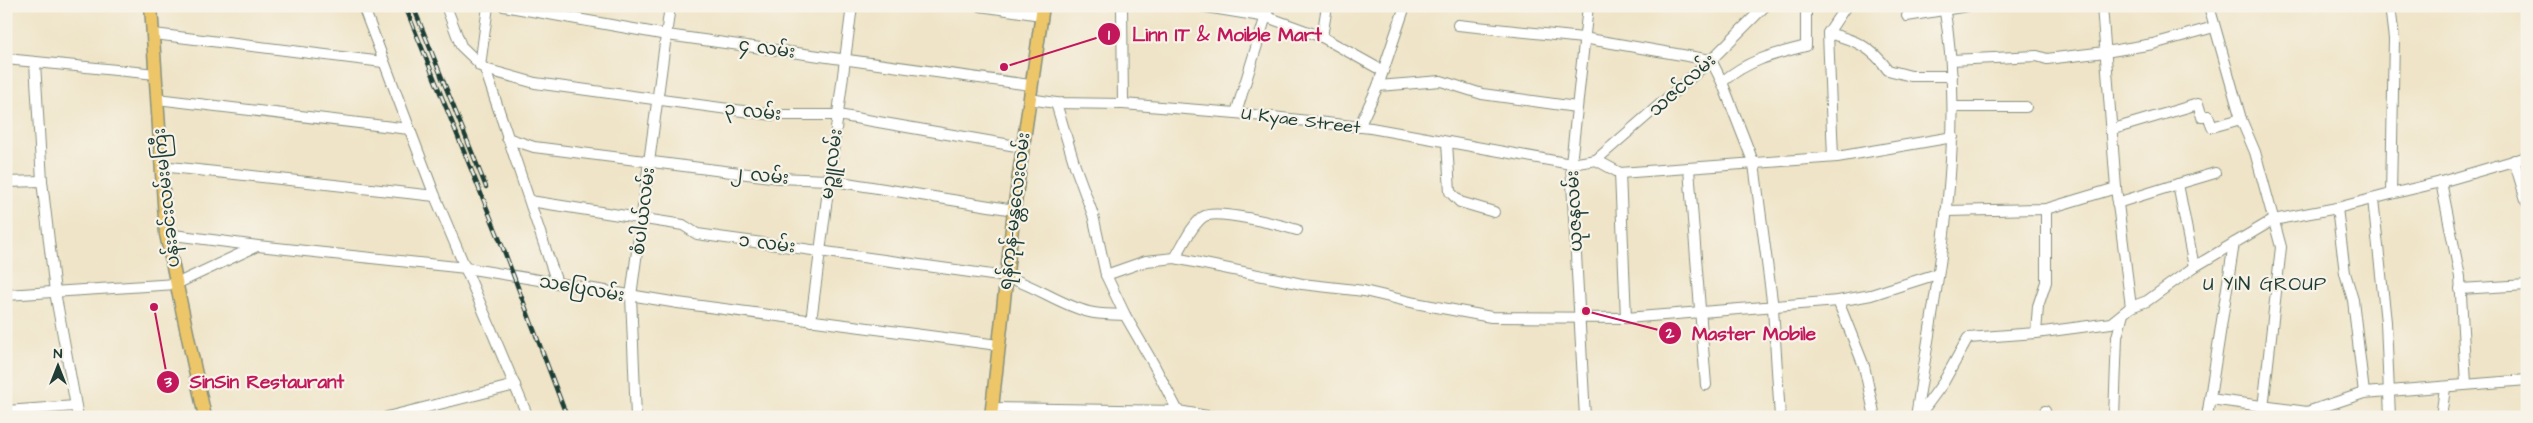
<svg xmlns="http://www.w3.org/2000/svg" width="2533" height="423" viewBox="0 0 2533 423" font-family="'Architects Daughter','Noto Sans Myanmar',sans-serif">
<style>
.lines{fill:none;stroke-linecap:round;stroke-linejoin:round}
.minor-casing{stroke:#87907e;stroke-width:12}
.major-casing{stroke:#87907e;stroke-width:15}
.minor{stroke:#fff;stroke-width:10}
.major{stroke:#ecc669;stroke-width:12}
.rail-casing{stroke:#1f3d34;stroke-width:4.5}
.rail{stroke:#f7f3e8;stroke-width:2.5;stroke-dasharray:8;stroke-linecap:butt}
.labels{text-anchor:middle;stroke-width:4.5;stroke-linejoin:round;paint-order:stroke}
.street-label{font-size:18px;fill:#1f3d34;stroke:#f7f3e8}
.neighbourhood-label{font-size:19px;letter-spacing:1px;fill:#1f3d34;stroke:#f7f3e8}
.leader{fill:none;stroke:#c2185b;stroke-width:2}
.callout-dot{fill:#c2185b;stroke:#f7f3e8;stroke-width:2}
.mark-label{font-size:15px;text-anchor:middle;font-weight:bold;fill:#fff}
.callout-label{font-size:19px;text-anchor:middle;font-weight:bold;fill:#c2185b;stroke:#f7f3e8;stroke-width:4.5;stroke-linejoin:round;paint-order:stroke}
</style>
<rect width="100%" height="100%" fill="#f7f3e8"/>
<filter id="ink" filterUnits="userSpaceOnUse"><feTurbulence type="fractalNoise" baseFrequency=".02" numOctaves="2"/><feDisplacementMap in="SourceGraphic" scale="10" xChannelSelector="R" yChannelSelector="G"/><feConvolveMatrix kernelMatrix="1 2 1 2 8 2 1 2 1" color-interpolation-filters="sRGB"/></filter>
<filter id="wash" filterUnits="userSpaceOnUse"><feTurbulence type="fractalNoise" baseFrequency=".0096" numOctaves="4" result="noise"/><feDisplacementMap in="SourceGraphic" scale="20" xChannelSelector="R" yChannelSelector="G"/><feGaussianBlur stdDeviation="1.12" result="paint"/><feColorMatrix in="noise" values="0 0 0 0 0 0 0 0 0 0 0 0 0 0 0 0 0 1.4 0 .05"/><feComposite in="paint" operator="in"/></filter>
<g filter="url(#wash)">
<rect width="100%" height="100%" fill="#efe4c7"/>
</g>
<g filter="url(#ink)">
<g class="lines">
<g class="minor-casing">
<g id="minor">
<path d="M363,6l72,190 93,221"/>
<path d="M446,6l15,40 24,23 72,214"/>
<path d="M504,6l163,29 363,50"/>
<path d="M980,6l61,9"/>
<path d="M1122,6l1,98"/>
<path d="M1200,6l67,11 55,20 61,34"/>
<path d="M2102,6l14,182 15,119"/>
<path d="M2209,6l32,113 14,33 26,95 -19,170"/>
<path d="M1907,16l60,-10"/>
<path d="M1458,25l125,13 128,22 11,22"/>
<path d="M1828,33c27,7 44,14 60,37l23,6h41"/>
<path d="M154,34l229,28"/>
<path d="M1322,37l5,-31"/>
<path d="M6,59l150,15"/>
<path d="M1951,60l86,-4 10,3 58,-7 48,-8 61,-17"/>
<path d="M35,63l7,118 13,111 23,125"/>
<path d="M480,66l8,-60"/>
<path d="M485,69l50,14 238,32h65l184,32"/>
<path d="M1378,86l63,-5 41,13 94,13"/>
<path d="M157,99l252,30"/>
<path d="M1029,99l27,4 67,1 113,9 135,15 200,36 25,-4 24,13 217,-16 116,-20"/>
<path d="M1056,103l19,63 18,49 13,60 19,40 29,50 27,52"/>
<path d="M1954,107h72"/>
<path d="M1236,113l33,-107"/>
<path d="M1359,127l19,-41 27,-80"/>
<path d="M2110,130l88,-26 4,13 6,-1 4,11 29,-8"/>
<path d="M507,138l27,9 245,31 49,2 186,30"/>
<path d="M1447,142l3,50 10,10 34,10"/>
<path d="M1833,157l-5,-124 18,-27"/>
<path d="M1596,160l115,-100 54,-54"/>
<path d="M2514,160l13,43"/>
<path d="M161,166l274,30"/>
<path d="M1689,169l17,216"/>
<path d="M1620,173l6,145"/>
<path d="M6,182l36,-1"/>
<path d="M2441,182l19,95 6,107"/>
<path d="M2391,194l50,-12 86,-25"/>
<path d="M2373,199l13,123 4,95"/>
<path d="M530,201l153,24 14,9 309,43c29,8 54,28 83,35 11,3 24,2 36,3"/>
<path d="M2117,203l61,-19"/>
<path d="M2337,208l8,65 8,27 11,93"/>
<path d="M1946,211l100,-2 70,-21"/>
<path d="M166,234l92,12 208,22 212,35 320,42"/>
<path d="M1175,258c8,-13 16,-32 28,-41 12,-9 78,8 94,13"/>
<path d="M2194,267l-16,-83 37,-11"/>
<path d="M1106,275l40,-14 29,-3 127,26 62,7 51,12 76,14 135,1 212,-17 33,-6 66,-21"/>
<path d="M2460,289l67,-4"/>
<path d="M6,295l170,-11 81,-38"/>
<path d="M1838,301l26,65 11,51"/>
<path d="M811,321l41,-315"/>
<path d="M2036,333l2,-27 8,-24v-73"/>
<path d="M2210,399l97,13 57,-19 163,-13"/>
<path d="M992,408l186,3 35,6"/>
<path d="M6,411l69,-5"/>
<path d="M387,417l128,-32"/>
<path d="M636,417l-5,-121 39,-290"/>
<path d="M1585,417l-14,-253 17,-158"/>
<path d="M1780,417l-7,-109 -19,-144 -32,-82c26,-22 52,-28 84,-36v-40"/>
<path d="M1916,417c20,-135 52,-274 28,-411"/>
<path d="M1918,417l25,-34 25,-45 68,-5 75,-10 20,-16 16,-6 47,-34 79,-47 64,-12 54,-14 3,-155 -4,-33"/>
<path d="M2044,417l1,-6"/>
<path d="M2114,417l3,-80 6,-23"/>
<path d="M2207,417l27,-174"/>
<path d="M2441,417l4,-29"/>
</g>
</g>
<g class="major-casing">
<g id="major">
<path d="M151,6l15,228 39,183"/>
<path d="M991,417l23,-207 29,-204"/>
</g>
</g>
<use href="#minor" class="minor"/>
<use href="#major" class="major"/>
<g class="rail-casing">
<g id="rail">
<path d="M405,6l98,242 64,169"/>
<path d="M413,6l73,181"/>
</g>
</g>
<use href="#rail" class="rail"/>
</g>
</g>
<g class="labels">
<g class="street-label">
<text transform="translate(767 48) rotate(8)" y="6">၄ လမ်း</text>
<text transform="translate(1682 85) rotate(-42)" y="6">သဇင်လမ်း</text>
<text transform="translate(753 111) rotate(6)" y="6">၃ လမ်း</text>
<text transform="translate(1301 120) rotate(7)" y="6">U Kyae Street</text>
<text transform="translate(831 164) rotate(-82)" y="6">မဉ္ဇူလမ်း</text>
<text transform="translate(760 175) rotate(6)" y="6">၂ လမ်း</text>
<text transform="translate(166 198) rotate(-96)" y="6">ပန်းခင်းလမ်းမကြီး</text>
<text transform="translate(643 211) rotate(-83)" y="6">စံပါယ်လမ်း</text>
<text transform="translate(1014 211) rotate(-83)" y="6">ရန်ကုန်-မန္တလေးလမ်း</text>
<text transform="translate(1574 211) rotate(-93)" y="6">ယုဇနလမ်း</text>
<text transform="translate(767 243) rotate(7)" y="6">၁ လမ်း</text>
<text transform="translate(582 288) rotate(10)" y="6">သပြေလမ်း</text>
</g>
<g class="neighbourhood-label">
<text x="2265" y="290">U YIN GROUP</text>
</g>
</g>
<path class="leader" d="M1004 67L1109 34M1586 311L1670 333M154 307L168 382"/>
<g class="callout-dot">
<circle cx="1004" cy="67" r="5"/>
<circle cx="1586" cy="311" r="5"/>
<circle cx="154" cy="307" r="5"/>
<circle cx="1109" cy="34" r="12"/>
<circle cx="1670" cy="333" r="12"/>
<circle cx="168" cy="382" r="12"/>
</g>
<g class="mark-label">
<text x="1109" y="40">1</text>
<text x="1670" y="338">2</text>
<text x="168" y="387">3</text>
</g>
<g class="callout-label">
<text x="1227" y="41">Linn IT &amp; Moible Mart</text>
<text x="1754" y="340">Master Mobile</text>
<text x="267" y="388">SinSin Restaurant</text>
</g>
<rect width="2533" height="423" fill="none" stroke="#f7f3e8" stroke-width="25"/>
<g transform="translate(58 366)" stroke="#f7f3e8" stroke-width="4" paint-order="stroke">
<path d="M0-4L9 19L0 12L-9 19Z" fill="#1f3d34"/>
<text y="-8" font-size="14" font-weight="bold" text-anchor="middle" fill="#1f3d34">N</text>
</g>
</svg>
